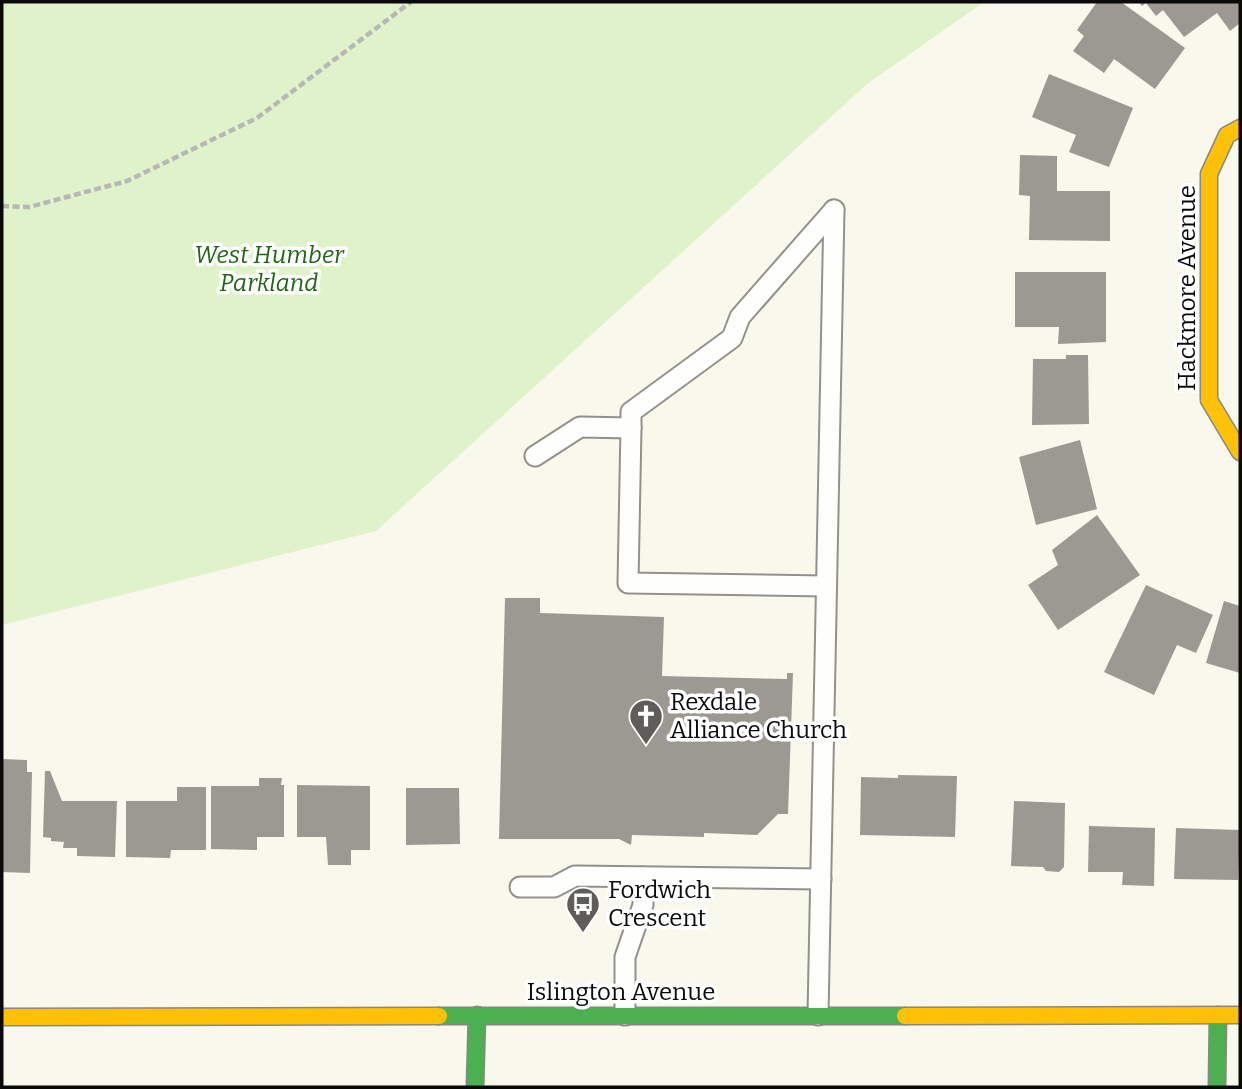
<svg xmlns="http://www.w3.org/2000/svg" width="1242" height="1089" viewBox="0 0 1242 1089" font-family="Bitter,serif">
<style>
.green{fill:#e0f2ca}
.building{fill:#9c9993}
.lines{fill:none;stroke-linecap:round;stroke-linejoin:round}
.lane-casing{stroke:#92918c;stroke-width:23}
.fast-casing{stroke:#888883;stroke-width:19}
.slow-casing{stroke:#888883;stroke-width:19}
.path{stroke:#b7b7b5;stroke-width:4.5;stroke-dasharray:7 3.5;stroke-linecap:butt}
.lane{stroke:#fefefc;stroke-width:19}
.fast{stroke:#4caf50;stroke-width:16}
.slow{stroke:#ffc107;stroke-width:16}
.labels{text-anchor:middle;stroke-width:7;stroke-linejoin:round;paint-order:stroke}
.park-label{font-size:24px;font-style:italic;fill:#226715;stroke:#fff}
.street-label{font-size:24px;fill:#0a0a0a;stroke:#fff}
.poi-label{font-size:24px;fill:#0a0a0a;stroke:#fff;text-anchor:start}
</style>
<rect width="100%" height="100%" fill="#f9f8ed"/>
<path class="green" d="M2,2h982l-117,82 -491,447 -374,94z"/>
<g class="building">
<path d="M1097,2h24l64,46 -30,41 -41,-30 -10,14 -31,-22 11,-15 -7,-6z"/>
<path d="M1139,2h101v21l-10,8 -13,-18 -33,24 -21,-27 -7,6 -10,-13 -4,3z"/>
<path d="M1049,74l84,34 -24,59 -40,-15 7,-17 -44,-18z"/>
<path d="M1020,155l37,1v35h53v50l-81,-1 1,-44 -11,-1z"/>
<path d="M1015,272h91v70l-48,2 1,-17h-44z"/>
<path d="M1066,355h22l1,69 -57,1 1,-66h33z"/>
<path d="M1080,440l17,69 -61,16 -17,-68z"/>
<path d="M1097,515l43,60 -82,55 -30,-45 30,-20 -6,-15z"/>
<path d="M1146,585l67,30 -17,38 -19,-8 -23,50 -50,-23z"/>
<path d="M505,598h35v15l124,4 -2,59 125,3v-6h6l-5,141h-10l-21,21 -53,-2v4l-72,-2 -1,10 -12,-6h-120z"/>
<path d="M1224,601l16,5v67l-34,-10z"/>
<path d="M2,759l25,1v12h5l-2,101 -28,-1z"/>
<path d="M45,771h5l12,30h55l-2,56 -38,-1v-8h-14l1,-6 -13,-1v-3l-8,-1z"/>
<path d="M898,775l59,1 -2,61 -95,-2 1,-58 37,1z"/>
<path d="M259,778h23l-1,7h3v52h-27v13l-46,-1v-63h48z"/>
<path d="M297,785l73,1v64h-19v15h-23l-2,-28h-29z"/>
<path d="M177,787h29v63h-35l-1,8 -44,-1v-56h51z"/>
<path d="M406,788h53l1,56 -54,1z"/>
<path d="M1014,801l51,2 -1,64 -5,5 -13,-1 -3,-4 -32,-1z"/>
<path d="M1089,826l66,2 -1,58 -32,-1 1,-13h-35z"/>
<path d="M1176,828l64,2 -2,50 -64,-1z"/>
</g>
<g class="lines">
<g class="lane-casing">
<g id="lane">
<path d="M631,428l-3,155 198,3"/>
<path d="M535,456l45,-29 51,1v-16l101,-74 8,-21 94,-107"/>
<path d="M520,887h34l21,-11 246,3"/>
<path d="M625,1015v-58l18,-52v-28"/>
<path d="M818,1015l16,-805"/>
</g>
</g>
<g class="fast-casing">
<g id="fast">
<path d="M439,1016h466"/>
<path d="M475,1087l2,-72"/>
<path d="M1217,1087l1,-72"/>
</g>
</g>
<g class="slow-casing">
<g id="slow">
<path d="M1240,128l-13,7 -18,39v226l31,52"/>
<path d="M905,1016l335,-1"/>
<path d="M2,1017l437,-1"/>
</g>
</g>
<path class="path" d="M2,206l27,1 98,-26 130,-63 154,-116"/>
<use href="#lane" class="lane"/>
<use href="#fast" class="fast"/>
<use href="#slow" class="slow"/>
</g>
<defs>
<g id="church-pin" transform="scale(1.75)"><path d="M0 17L-7.5 6A9.5 9.5 0 1 1 7.5 6Z" fill="#5e5d59" stroke="#fff"/><path d="M-1.2-6h2.4v3.5h3.3v2.4h-3.3V6h-2.4V-.1h-3.3v-2.4h3.3Z" fill="#fff"/></g>
<g id="bus-pin" transform="scale(1.75)"><path d="M0 17L-7.5 6A9.5 9.5 0 1 1 7.5 6Z" fill="#5e5d59" stroke="#fff"/><path d="M-5-6H5V4H4V6H2V4H-2V6H-4V4H-5ZM-3.5-4V0h7V-4ZM-3.5 1.2v1.5H-2V1.2ZM2 1.2v1.5H3.5V1.2Z" fill="#fff"/></g>
</defs>
<g fill-rule="evenodd">
<use href="#church-pin" x="646" y="716"/>
<use href="#bus-pin" x="583" y="904"/>
</g>
<g class="labels">
<g class="park-label">
<text x="269" y="263">West Humber<tspan x="269" dy="28">Parkland</tspan></text>
</g>
<g class="street-label">
<text transform="translate(1187 288) rotate(-90)" y="8">Hackmore Avenue</text>
<text x="621" y="1000">Islington Avenue</text>
</g>
<g class="poi-label">
<text x="670" y="710">Rexdale<tspan x="670" dy="28">Alliance Church</tspan></text>
<text x="608" y="898">Fordwich<tspan x="608" dy="28">Crescent</tspan></text>
</g>
</g>
<rect width="1242" height="1089" fill="none" stroke="#0a0a0a" stroke-width="7"/>
</svg>
